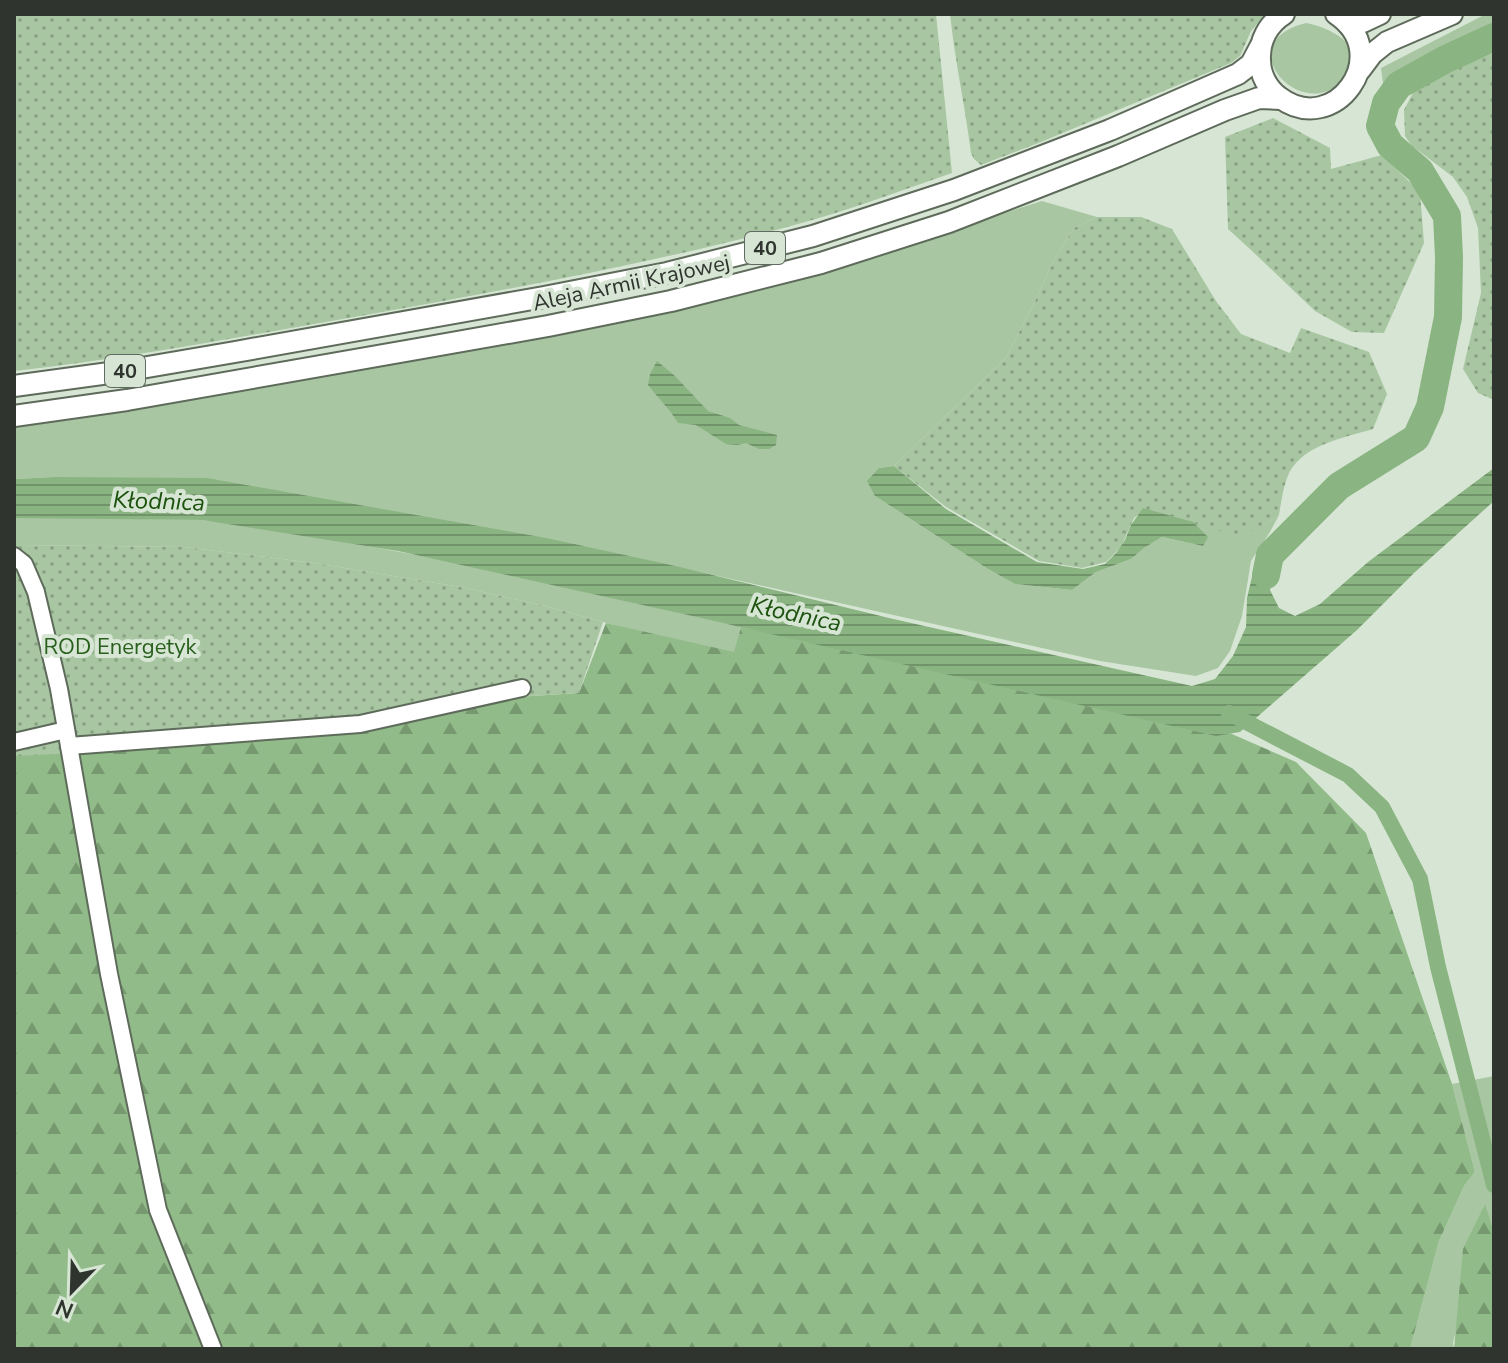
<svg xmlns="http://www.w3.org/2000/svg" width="1508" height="1363" viewBox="0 0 1508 1363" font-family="'Nunito Sans',sans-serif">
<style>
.grass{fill:#a8c6a2}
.forest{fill:url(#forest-firs)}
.park{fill:url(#park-dots)}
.water{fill:url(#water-rules)}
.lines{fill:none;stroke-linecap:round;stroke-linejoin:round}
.canal{stroke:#8ab481;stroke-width:16}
.river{stroke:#8ab481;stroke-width:28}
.minor-casing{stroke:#5e6b5b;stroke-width:20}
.major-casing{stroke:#5e6b5b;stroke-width:24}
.minor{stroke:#fff;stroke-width:16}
.major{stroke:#fff;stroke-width:20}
.labels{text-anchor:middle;stroke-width:8;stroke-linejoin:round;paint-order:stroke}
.shield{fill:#d7e6d4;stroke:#616a60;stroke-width:2}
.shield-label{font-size:20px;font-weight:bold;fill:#2f352e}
.street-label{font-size:22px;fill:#2f352e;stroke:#d7e6d4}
.park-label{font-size:22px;fill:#295f1c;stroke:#d7e6d4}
.water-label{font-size:24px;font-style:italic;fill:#1d530f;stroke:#d7e6d4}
</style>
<defs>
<pattern id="forest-firs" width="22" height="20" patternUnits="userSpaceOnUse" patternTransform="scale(2)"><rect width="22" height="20" fill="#91bb88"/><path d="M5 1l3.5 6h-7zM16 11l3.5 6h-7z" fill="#779970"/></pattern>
<pattern id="park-dots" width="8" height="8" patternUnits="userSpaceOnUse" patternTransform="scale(2)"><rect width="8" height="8" fill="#a8c6a2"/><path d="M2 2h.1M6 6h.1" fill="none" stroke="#89a284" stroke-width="1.8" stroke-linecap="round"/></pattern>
<pattern id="water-rules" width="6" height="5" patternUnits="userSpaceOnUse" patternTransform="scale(2)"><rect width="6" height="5" fill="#8ab481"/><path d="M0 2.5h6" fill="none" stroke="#71936a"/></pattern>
</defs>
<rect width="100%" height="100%" fill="#d7e6d4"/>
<g class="grass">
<path d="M1486,14h8v16l-111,53 -2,-15z"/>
<path d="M1306,23c13,2 42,13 45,28 0,5 -1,9 -1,13 -1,8 -1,11 -7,16 -42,46 -116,-38 -37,-57z"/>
<path d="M1042,201l55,16 -23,11 -21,34 -18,39 -29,57 -112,108 -15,2 -4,28 113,73 27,15 57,6 24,-18 35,-13 13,-11 18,-11 41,9 -10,-24 69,4 17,-11 -9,17 -19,29 -9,55 -12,35 -12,17 -22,8 -96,-15 -548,-122 -498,-62 -40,2v-57l818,-154z"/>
<path d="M18,517l184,3 75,9 187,35 277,63 -5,26 -104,-23 -83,-23 -88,-20 -147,-24 -130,-16 -170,-2v-27z"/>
<path d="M1494,1076v156l-10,-27 -31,138 1,6h-44l29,-108 25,-55 11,-14 -23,-88z"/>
</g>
<g class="forest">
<path d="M606,623l128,29 7,-25 491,107 64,28 70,71 86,251 23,88 -11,14 -25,55 -29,108h-1396v-595l486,-56 79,-5z"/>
<path d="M1485,1204l9,28v117h-40l9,-100z"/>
</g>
<g class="park">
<path d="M14,14h922l16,159c-57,20 -114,41 -172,56 -137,36 -275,61 -414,86 -117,20 -234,43 -352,56z"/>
<path d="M950,14h316l-15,17 -11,25 -9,7 -190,79 -60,23 -7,-6 -3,-6c-6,-47 -16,-92 -21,-139z"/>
<path d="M1494,53v347l-16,-7 -15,-24 18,-76 -3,-65 -11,-31 -14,-20 -42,-32 -6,-9 -1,-26 11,-21 42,-22z"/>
<path d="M1273,118l57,30 1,21 51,-14 38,37 4,51 -40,90 -32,-1 -37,-21 -64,-61 -23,-21 -3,-92z"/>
<path d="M1097,217h44l31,12 44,72 25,33 49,19 11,-25 68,24 18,42 -14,35c-29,9 -74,16 -86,49 -4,11 -6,25 -8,37l-17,11 -23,10 -95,-26 -10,8 -13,29 -15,15 -24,6 -43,-7 -93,-54 -52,-41 112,-108 29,-57 18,-39 21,-34z"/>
<path d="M14,545l170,2 130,16 147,24 88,20 54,15 -24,71 -79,5 -420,55 -66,3z"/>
</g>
<g class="water">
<path d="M657,361l18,15 33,35 22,7 9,7 38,10 -1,10 -7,4h-10l-13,-6 -9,2 -11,-1 -30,-19 -18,-2c-8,-14 -20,-25 -30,-38l2,-11z"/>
<path d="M894,466l52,43 91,53 46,7 22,-5 12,-12 8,-12 6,-15 12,-17 50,14 15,15 -5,9 -41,-9 -18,11 -13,11 -35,13 -24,18 -57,-6 -27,-15 -113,-73 -8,-15 12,-13z"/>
<path d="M1494,468v33l-80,72 -57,57 -117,102 -24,4 -524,-120 -294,-65 -196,-31 -188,-2v-39l40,-2 153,1 345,61 128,28 209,51 303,68 23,-7 18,-23 13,-29 1,-29 8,-34 20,-26 15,10 -15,19 -5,23 9,18 16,8 25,-12 48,-42z"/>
</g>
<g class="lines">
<path class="canal" d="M1229,713l119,62 34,32 38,72 18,88 56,218"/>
<path class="river" d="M1266,575l4,-20 69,-69 77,-48 14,-31 18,-90 1,-60 -2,-41 -27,-45 -30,-26 -10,-19 6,-23 13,-18 47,-26 48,-22"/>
<g class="minor-casing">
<g id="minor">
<path d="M14,556l10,8 12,28 23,97 50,285 49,236 55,139"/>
<path d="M14,742l52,-12"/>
<path d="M69,746l291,-22 162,-36"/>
</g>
</g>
<g class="major-casing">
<g id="major">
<path d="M1284,14c-16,10 -25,27 -24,46 0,15 8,29 19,37 55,42 117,-43 57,-83"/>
<path d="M1348,24l15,-2 17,-8"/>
<path d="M1360,70l12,-16 15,-12 65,-28"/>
<path d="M14,386l110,-15 111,-19 309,-55 123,-24 146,-37 141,-46 156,-60 128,-56 13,-10 9,-17"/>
<path d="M14,416l113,-16 296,-52 125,-22 123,-25 150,-38 128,-41 169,-66 107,-46 34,-12 22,1"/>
</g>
</g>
<use href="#minor" class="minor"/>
<use href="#major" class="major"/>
</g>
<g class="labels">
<g class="shield">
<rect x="745" y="232" width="40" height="32" rx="6"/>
<rect x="105" y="355" width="40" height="32" rx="6"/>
</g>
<g class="shield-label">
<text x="765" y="255">40</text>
<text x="125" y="378">40</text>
</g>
<g class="street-label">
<text transform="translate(631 282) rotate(-12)" y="8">Aleja Armii Krajowej</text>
</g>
<g class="park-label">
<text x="120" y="654">ROD Energetyk</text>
</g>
<g class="water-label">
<text transform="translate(159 501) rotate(2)" y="8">Kłodnica</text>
<text transform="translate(796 614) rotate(12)" y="8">Kłodnica</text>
</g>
</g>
<rect width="1508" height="1363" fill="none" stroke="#2f352e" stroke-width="32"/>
<g transform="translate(72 1291) rotate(203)" stroke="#d7e6d4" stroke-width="6" paint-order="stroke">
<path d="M0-6L14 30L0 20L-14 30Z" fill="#2f352e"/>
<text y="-12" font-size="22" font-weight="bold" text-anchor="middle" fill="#2f352e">N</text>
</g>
</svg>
